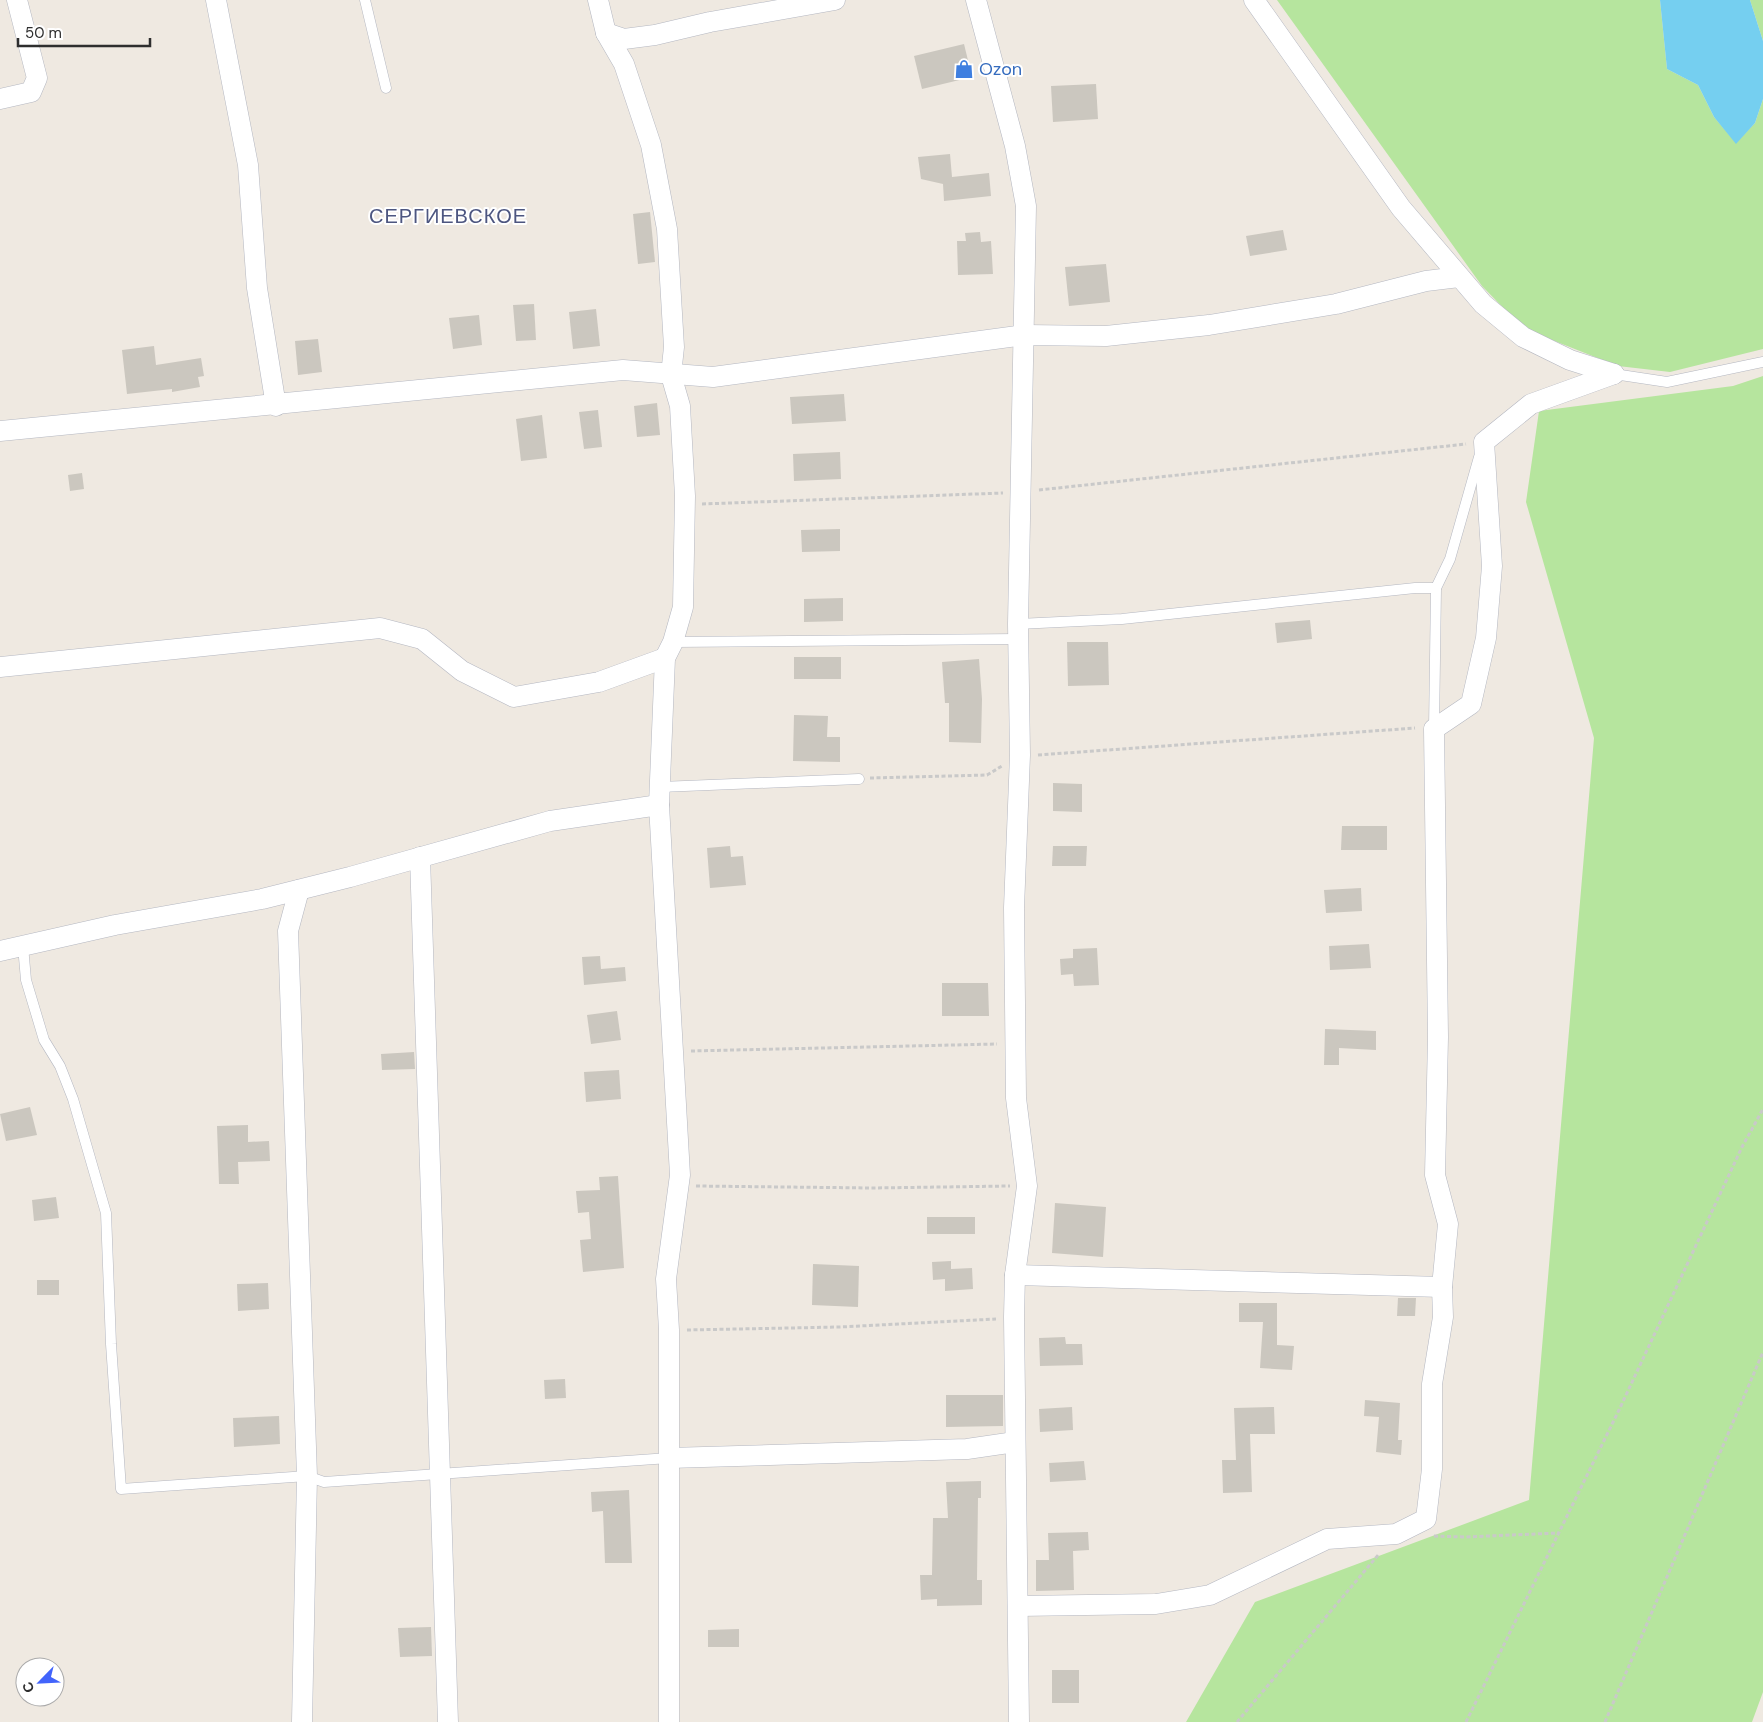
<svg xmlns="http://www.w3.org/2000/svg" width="1763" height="1722" viewBox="0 0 1763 1722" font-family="'DM Sans',sans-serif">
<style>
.green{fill:#b6e59e}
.water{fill:#75cff0}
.building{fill:#cbc7bf}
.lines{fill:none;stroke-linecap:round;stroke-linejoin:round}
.service-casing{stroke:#b4b7c1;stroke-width:11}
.minor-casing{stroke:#b4b7c1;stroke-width:21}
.path{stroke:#c9c9c9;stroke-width:3;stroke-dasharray:4 2.5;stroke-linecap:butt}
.service{stroke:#fff;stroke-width:10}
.minor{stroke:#fff;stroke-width:20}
.labels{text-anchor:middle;stroke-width:4;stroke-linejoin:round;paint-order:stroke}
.shop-label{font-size:18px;fill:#366cbe;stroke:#fff;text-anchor:start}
.quarter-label{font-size:20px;letter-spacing:1px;fill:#4d5680;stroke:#fff}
</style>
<rect width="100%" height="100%" fill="#efe9e1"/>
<g class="green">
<path d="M1277,0h383l7,69 31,16 16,32 22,26 19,-20 8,-24v250l-93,23 -52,-6 -94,-37 -42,-43z"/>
<path d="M1750,0h13v41z"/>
<path d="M1763,376v1316l-11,30h-566l69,-120 274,-102 65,-762 -68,-236 13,-91 194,-25z"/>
</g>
<path class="water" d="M1660,0h90l13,41v58l-8,24 -19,21 -22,-27 -16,-32 -31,-16z"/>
<g class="building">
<path d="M964,44l8,33 -50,12 -8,-33z"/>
<path d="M1096,84l2,35 -45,3 -2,-36z"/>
<path d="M950,154l2,23 37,-4 2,23 -47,5 -1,-17 -22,-5 -3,-22z"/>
<path d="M650,212l5,50 -17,2 -5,-50z"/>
<path d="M1283,230l4,20 -37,6 -4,-20z"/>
<path d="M980,232l1,10 10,-1 2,33 -35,1 -1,-34h9l-1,-8z"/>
<path d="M1106,264l4,38 -41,4 -4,-39z"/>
<path d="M534,304l2,36 -20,1 -3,-36z"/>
<path d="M596,309l4,37 -27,3 -4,-37z"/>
<path d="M479,315l3,30 -29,4 -4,-31z"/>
<path d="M318,339l4,33 -24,3 -3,-34z"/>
<path d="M154,346l2,19 45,-7 3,18 -6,1 2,10 -28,5v-3l-45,5 -5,-44z"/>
<path d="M844,394l2,27 -54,3 -2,-27z"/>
<path d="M657,403l3,32 -23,2 -3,-31z"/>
<path d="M598,410l4,37 -18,2 -5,-37z"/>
<path d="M542,415l5,43 -26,3 -5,-42z"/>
<path d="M840,452l1,27 -47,2 -1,-27z"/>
<path d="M82,473l2,16 -14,2 -2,-16z"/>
<path d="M840,529v22l-38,1 -1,-22z"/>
<path d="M843,598v23l-39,1v-23z"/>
<path d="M1310,620l2,19 -35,4 -2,-20z"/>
<path d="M1067,642h41l1,43 -41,1z"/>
<rect x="794" y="657" width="47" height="22"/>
<path d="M979,659l3,40 -1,44 -32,-1v-39h-4l-3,-41z"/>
<path d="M794,715l34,1 -1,21h13v25l-47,-1z"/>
<path d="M1053,783l29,1v28l-29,-1z"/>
<path d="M1342,826h45v24h-46z"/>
<path d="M730,846l1,11 12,-1 3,29 -36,3 -3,-40z"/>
<path d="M1053,846h34l-1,20h-34z"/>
<path d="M1361,888l1,23 -36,2 -2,-23z"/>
<path d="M1369,944l2,24 -41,2 -1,-24z"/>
<path d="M1097,948l2,37 -25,1 -1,-12 -12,1 -1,-16 13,-1v-9z"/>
<path d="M600,956l1,13 24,-2 1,14 -42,4 -2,-28z"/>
<path d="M942,983h46l1,33h-47z"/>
<path d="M617,1011l4,29 -30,4 -4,-29z"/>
<path d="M1325,1029l51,2v19l-37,-2v17h-15z"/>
<path d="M414,1052l1,17 -33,1 -1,-16z"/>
<path d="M619,1070l2,29 -35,3 -2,-30z"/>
<path d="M30,1107l7,28 -31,6 -6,-27z"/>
<path d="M248,1125v17l21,-1 1,20 -32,1 1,22h-20l-2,-58z"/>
<path d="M618,1176l6,92 -41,4 -3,-32 11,-1 -2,-27 -11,1 -2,-22 24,-1 -1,-13z"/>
<path d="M56,1197l3,21 -25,3 -2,-21z"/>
<path d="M1055,1203l51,4 -3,50 -51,-4z"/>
<rect x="927" y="1217" width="48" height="17"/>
<path d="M951,1261v8l21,-1 1,21 -28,2v-12l-12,1 -1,-18z"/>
<path d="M813,1264l46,2 -1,41 -46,-2z"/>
<rect x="37" y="1280" width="22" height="15"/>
<path d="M268,1283l1,26 -31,2 -1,-27z"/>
<path d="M1398,1298h18l-1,18h-18z"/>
<path d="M1239,1303h38v42l17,1 -2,24 -32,-2 3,-46h-24z"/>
<path d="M1065,1337l1,7h16l1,21 -43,1 -1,-28z"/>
<path d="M565,1379l1,19 -21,1 -1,-19z"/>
<path d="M946,1395h57v31l-57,1z"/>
<path d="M1365,1400l35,3 -2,37h4l-1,15 -25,-3 3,-35 -15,-1z"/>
<path d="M1072,1407l1,23 -33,2 -1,-23z"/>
<path d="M1274,1407l1,27h-25l2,58 -29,1 -1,-33h14l-2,-52z"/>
<path d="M279,1416l1,28 -46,3 -1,-29z"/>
<path d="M1084,1461l2,19 -36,2 -1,-19z"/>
<path d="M981,1481v17h-3l-1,82h5v25l-45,1v-7l-16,1 -1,-25h12l1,-57h15l-2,-36z"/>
<path d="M629,1490l3,73h-27l-2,-52 -11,1 -1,-20z"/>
<path d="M1088,1532l1,18 -16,1 1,39 -38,1v-31h13l-1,-27z"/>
<path d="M431,1627l1,29 -32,1 -2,-29z"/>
<path d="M739,1629v18h-31v-17z"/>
<rect x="1052" y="1670" width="27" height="33"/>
</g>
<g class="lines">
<g class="service-casing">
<g id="service">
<path d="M365,0l21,88"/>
<path d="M1614,374l53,8 96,-20"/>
<path d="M1018,624l104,-5 293,-31h21"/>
<path d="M673,642l345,-3"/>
<path d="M1434,729l2,-141 14,-29 29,-102"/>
<path d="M660,787l199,-8"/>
<path d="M23,946l3,34 18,60 16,26 13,33 33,114 5,131 10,145 186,-13 17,6 345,-24"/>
</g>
</g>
<g class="minor-casing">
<g id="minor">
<path d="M216,0l32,165 9,123 19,118"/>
<path d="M598,0l8,33 18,31 27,81 16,84 7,118 -3,28 9,31 5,90 -2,111 -10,35 -8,16 -6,147 21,370 -14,104 3,51v392"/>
<path d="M976,0l39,146 11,60 -8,418 2,131 -6,153 2,190 11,88 -12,89 -1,42 5,405"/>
<path d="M1254,0l147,208 82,96 40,33 47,23 44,14"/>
<path d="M606,33l18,6 31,-4 55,-13 125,-22"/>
<path d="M0,99l31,-7 6,-14 -20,-78"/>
<path d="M0,431l623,-61 90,7 312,-42 81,1 103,-11 127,-21 90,-23 33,-4"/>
<path d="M0,667l380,-39 42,11 40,32 52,26 85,-15 66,-24"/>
<path d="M420,857l28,865"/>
<path d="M299,890l-11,41 19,545 -5,246"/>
<path d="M0,951l115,-26 147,-26 88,-22 200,-56 109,-16"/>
<path d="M1015,1275l427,12"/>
<path d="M669,1458l298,-9 48,-7"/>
<path d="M1018,1606l138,-2 54,-9 117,-56 69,-5 30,-15 6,-50v-85l11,-67 -1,-30 6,-63 -13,-49 3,-138 -4,-308 37,-25 15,-66 6,-72 -8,-124 47,-38 83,-30"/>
</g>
</g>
<g class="path">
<path d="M1039,490l427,-46"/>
<path d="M702,504l301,-11"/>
<path d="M1038,755l377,-27"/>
<path d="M870,778l117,-3 15,-9"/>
<path d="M691,1051l306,-7"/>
<path d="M696,1186l177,2 137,-2"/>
<path d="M687,1330l153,-3 156,-8"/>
<path d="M1434,1536l31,1 93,-4"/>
<path d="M1237,1722l142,-168"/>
<path d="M1466,1722l153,-312 123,-263 21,-38"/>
<path d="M1605,1722l158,-370"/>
</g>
<use href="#service" class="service"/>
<use href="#minor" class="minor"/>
</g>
<defs>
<g id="shop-bare" transform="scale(1.5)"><path d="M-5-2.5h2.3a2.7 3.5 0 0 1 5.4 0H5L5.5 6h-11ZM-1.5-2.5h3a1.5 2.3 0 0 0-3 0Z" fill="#3f7fe0" stroke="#fff" stroke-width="2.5" paint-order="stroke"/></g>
</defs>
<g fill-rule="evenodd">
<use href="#shop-bare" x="964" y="69"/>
</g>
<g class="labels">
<g class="shop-label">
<text x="979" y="75">Ozon</text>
</g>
<g class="quarter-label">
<text x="448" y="223">СЕРГИЕВСКОЕ</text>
</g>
</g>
<g transform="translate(40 1682) rotate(246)"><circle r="24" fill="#ffffff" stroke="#ababab"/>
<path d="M0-4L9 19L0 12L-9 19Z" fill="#4264fb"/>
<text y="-8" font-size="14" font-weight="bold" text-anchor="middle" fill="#2e2e2e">С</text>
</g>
<path d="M18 38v8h132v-8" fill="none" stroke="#2e2e2e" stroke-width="2.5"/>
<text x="25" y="38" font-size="15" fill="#2e2e2e" stroke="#ffffff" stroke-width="4" paint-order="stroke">50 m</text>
</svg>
